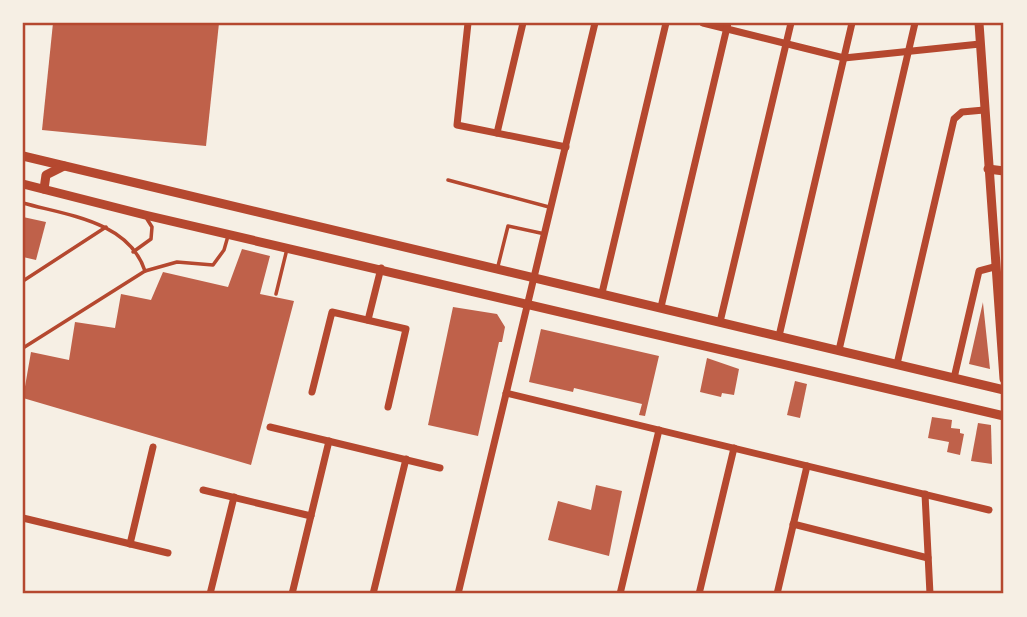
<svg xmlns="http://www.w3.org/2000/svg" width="1027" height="617" viewBox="0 0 1027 617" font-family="Rubik,sans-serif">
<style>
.building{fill:#bf614a}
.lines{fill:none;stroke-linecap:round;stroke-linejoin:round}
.service{stroke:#b5482f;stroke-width:3.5}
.minor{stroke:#b5482f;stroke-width:7}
.tertiary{stroke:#b5482f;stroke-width:9}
.neatline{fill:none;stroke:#b5482f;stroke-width:2.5}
</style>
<rect width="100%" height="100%" fill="#f6efe4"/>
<g class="building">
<path d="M53,23h166l-13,123 -164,-16z"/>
<path d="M23,217l23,5 -10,38 -13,-3z"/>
<path d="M242,249l28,7 -10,38 34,7 -43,164 -228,-67 8,-46 38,8 6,-38 40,6 6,-34 30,6 12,-28 65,15z"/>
<path d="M983,302v1l7,66 -21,-5z"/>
<path d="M453,307l44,7 8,13 -3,15h-3l-21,94 -50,-11z"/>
<path d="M541,329l118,27 -14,60 -6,-1 3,-11 -68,-16 -1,4 -44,-10z"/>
<path d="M707,358l32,11 -5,26 -12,-2 -1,4 -21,-5z"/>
<path d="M795,381l12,3 -7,34 -13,-3z"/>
<path d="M932,417l20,3 -1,8 9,1v4l4,1 -4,21 -13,-3 2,-10 -21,-4z"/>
<path d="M978,423l13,2 1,39 -21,-3z"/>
<path d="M596,485l26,6 -13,65 -61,-16 10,-39 33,9z"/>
</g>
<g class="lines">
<g class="service">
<path d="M448,180l101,27"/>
<path d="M23,203c43,12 106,18 122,68"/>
<path d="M133,252l18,-13 1,-12 -5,-8"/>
<path d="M498,266l10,-40 37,8"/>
<path d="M23,281l83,-54"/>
<path d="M276,294l11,-45"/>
<path d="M23,348l122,-77 32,-9 36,3 11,-15 4,-14"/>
</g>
<g class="minor">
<path d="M468,23l-11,102 109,22"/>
<path d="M703,23l141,35 136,-14"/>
<path d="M497,133l26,-110"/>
<path d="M602,293l64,-270"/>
<path d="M661,307l67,-284"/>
<path d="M368,320l13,-52"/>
<path d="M720,322l71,-299"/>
<path d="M779,336l73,-313"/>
<path d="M839,350l76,-327"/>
<path d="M897,364l57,-245 8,-7 22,-2"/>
<path d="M954,378l25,-107 15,-4"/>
<path d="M312,392l20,-80 74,17 -18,78"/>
<path d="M506,393l483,117"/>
<path d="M270,427l170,41"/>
<path d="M203,490l108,26"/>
<path d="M925,494l5,100"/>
<path d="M23,518l145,35"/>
<path d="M793,524l135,34"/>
<path d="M130,544l23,-97"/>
<path d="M210,594l24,-97"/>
<path d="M292,594l37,-153"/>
<path d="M373,594l33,-135"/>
<path d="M458,594l137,-571"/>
<path d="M620,594l39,-164"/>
<path d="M699,594l35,-146"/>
<path d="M777,594l30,-128"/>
</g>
<g class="tertiary">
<path d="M979,23l25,356"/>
<path d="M23,156l981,234"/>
<path d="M988,169l16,2"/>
<path d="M23,184l122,31 859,201"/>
<path d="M44,189l2,-14 18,-9"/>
</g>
</g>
<rect width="1027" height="617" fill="none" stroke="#f6efe4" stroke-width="49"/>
<rect x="24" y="24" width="978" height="568" class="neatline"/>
</svg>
